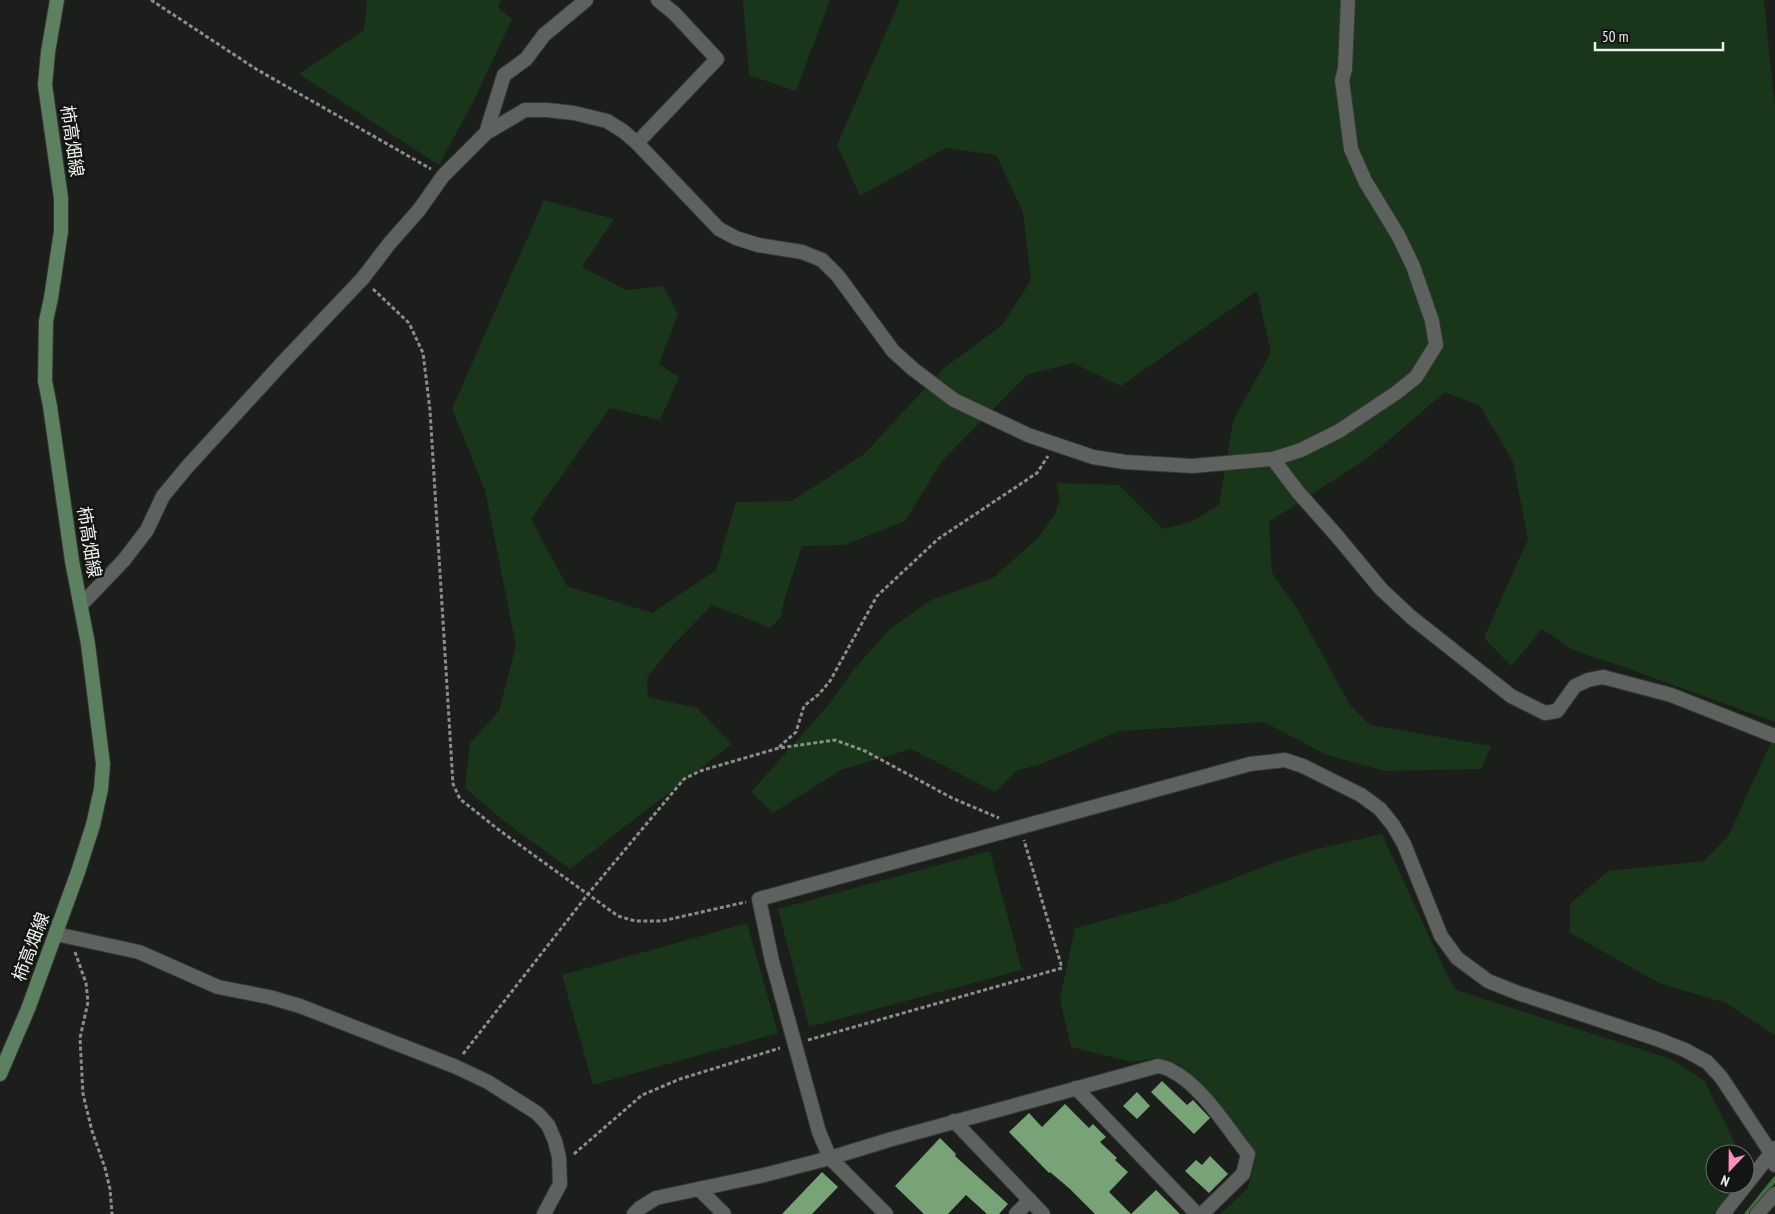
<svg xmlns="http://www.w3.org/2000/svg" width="1775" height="1214" viewBox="0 0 1775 1214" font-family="'PT Sans Narrow','Noto Sans JP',sans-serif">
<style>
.green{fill:#19351a}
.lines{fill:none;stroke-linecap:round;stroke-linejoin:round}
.stream{stroke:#436d44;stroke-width:5}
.building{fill:#77a377}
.minor-casing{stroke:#353735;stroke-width:16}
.secondary-casing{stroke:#353735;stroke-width:16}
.path{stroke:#8b8d8b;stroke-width:3;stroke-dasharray:4 2.5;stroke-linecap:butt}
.minor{stroke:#5e625e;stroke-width:14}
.secondary{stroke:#5d8060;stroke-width:14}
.labels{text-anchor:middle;stroke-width:5;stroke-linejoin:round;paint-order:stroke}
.street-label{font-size:18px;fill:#eff1ef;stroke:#121512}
</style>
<rect width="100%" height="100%" fill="#1b1e1b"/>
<g class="green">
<path d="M367,0h134l-3,7 14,12 -39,83 -34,63 -140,-91 65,-44z"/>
<path d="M743,0h87l-34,91 -47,-16z"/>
<path d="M900,0h864l11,108v614l-154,-56 -46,-15 -33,-22 -31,37 -27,-28 44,-99 -15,-77 -33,-56 -35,-14 -76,65 -100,65 3,51 26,37 52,95 20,20 121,21 -10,23 -96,2 -58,-16 -63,-33 -144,9 -79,33 -25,7 -21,21 -84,-43 -70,21 -68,43 -22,-21 79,-89 24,-34 36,-40 41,-29 62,-22 45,-40 17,-24 5,-16 -4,-15 63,2 44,44 28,-7 28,-17 14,-84 38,-69 -14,-61 -136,95 -48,-23 -46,12 -85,86 -37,60 -60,24 -43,1 -18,55 -3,16 -11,11 -58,-23 -40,41 -25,32 1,19 49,11 35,36 -162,125 -66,-48 -39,-33 5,-45 29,-32 17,-65 -31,-156 -33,-81 92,-209 70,19 -32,48 44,23 37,-4 15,28 -19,50 20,13 -19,43 -50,-12 -79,111 36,67 85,27 64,-43 20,-68 56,-1 72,-47 80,-86 58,-43 29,-45 -8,-68 -27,-57 -50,-7 -86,48 -23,-51z"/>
<path d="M1775,733v302l-49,-32 -65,-19 -91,-51v-29l38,-33 96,-10 25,-26z"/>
<path d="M1382,834l64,139 10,17 215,69 33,21 36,74h-25v30h21l-22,30h-494l28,-26 7,-28 -8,-18 -48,-58 -20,-19 -22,-7 -25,4 -61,-15 -11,-48 15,-71 99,-27 99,-38 40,-13z"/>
<path d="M990,851l32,119 -213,57 -31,-118z"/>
<path d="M747,923l31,110 -185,52 -31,-110z"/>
</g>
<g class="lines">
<path class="stream" d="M1747,1214l28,-35"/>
</g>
<g class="building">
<path d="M1162,1081l25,24 6,-5 17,18 -16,16 -43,-42z"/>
<path d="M1137,1092l13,14 -13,13 -14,-13z"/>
<path d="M1065,1104l24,24 4,-4 13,13 -6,5 17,16 -2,2 13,12 -19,20 22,22 25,-24 24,24h-85l-25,-25 -20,-17 -1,1 -40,-41 20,-19 13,14z"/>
<path d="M940,1138l16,16 -1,2 53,48 -9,10h-12l-21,-19 -18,19h-24l-29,-28z"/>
<path d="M1210,1156l18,18 -19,19 -24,-22 11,-11 6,5z"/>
<path d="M822,1172l16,15 -26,27h-30z"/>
</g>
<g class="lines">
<g class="minor-casing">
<g id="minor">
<path d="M486,133l18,-58 22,-16 18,-24 42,-35"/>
<path d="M637,143l80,-84 -43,-46 -16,-13"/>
<path d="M1273,459l25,33 39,44 44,53 30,28 100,79 34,17 12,-2 18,-25 13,-6 15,-3 68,18 104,41"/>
<path d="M81,605l43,-45 23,-30 16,-34 25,-30 98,-107 77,-81 26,-34 30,-34 24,-34 43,-43 39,-23h22l27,3 33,8 16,10 14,12 82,86 17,9 22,7 44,7 20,8 16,16 55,75 20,18 41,31 74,35 65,22 32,5 67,4 81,-7 28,-9 38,-19 57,-38 20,-16 20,-32 -4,-24 -19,-55 -15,-31 -33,-54 -14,-32 -9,-69 3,-11 3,-69"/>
<path d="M56,934l83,18 79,35 51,10 31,9 154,60 34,16 49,31 11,12 7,16 4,16 1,27 -16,30"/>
<path d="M1076,1088l121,126"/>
<path d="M954,1121l89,93"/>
<path d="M699,1189l25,25"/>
<path d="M634,1214l6,-6 16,-10 108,-23 66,-17 62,-19 266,-73c4,1 10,2 14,5 29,14 56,58 76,83l-5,20 -41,40"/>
<path d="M886,1214l-56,-56 -11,-26 -47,-171 -13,-62 491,-135 35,-4 18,6 58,29 19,14 13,16 11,19 37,92 16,22 31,23 30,12 139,46 28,11 22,12 14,15 50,76 4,12"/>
<path d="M1016,1214l14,-14"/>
<path d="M1723,1214l52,-66"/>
<path d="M1757,1214l18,-20"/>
</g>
</g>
<g class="secondary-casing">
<path id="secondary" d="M0,1074l28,-65 50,-137 15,-47 8,-36 2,-25 -15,-120 -16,-83 -22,-155 -5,-25 1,-60 5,-23 10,-67v-33l-16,-113 3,-33 9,-52"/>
</g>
<g class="path">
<path d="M151,0l105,69 175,100"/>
<path d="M373,289l36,34 14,30 7,57 23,374 7,15 39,31 119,86 17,5h27l84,-19"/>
<path d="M779,747l17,-15 8,-26 15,-12 11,-13 47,-85 61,-57 99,-66 11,-17"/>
<path d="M75,952l11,31 2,19 -8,36 3,56 9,37 13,37 5,21 2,25"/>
<path d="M808,1040l254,-72 -38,-128"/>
<path d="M463,1054l125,-160 96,-115 16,-8 79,-23 56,-8 30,11 87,47 47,20"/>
<path d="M574,1154l68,-59 38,-16 100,-31"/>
</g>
<use href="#minor" class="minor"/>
<use href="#secondary" class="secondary"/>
</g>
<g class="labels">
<g class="street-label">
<text transform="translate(72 141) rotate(82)" y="6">柿高畑線</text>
<text transform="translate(89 542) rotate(81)" y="6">柿高畑線</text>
<text transform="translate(31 947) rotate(-69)" y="6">柿高畑線</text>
</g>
</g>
<g transform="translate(1730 1169) rotate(202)"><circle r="24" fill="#121512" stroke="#6a6d6a"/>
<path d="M0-4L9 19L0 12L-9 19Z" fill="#fe8ebc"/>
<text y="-8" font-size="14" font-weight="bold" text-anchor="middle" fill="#eff1ef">N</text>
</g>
<path d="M1595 42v8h128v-8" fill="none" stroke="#eff1ef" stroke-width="2.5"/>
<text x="1602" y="42" font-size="15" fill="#eff1ef" stroke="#121512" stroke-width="4" paint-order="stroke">50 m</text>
</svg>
